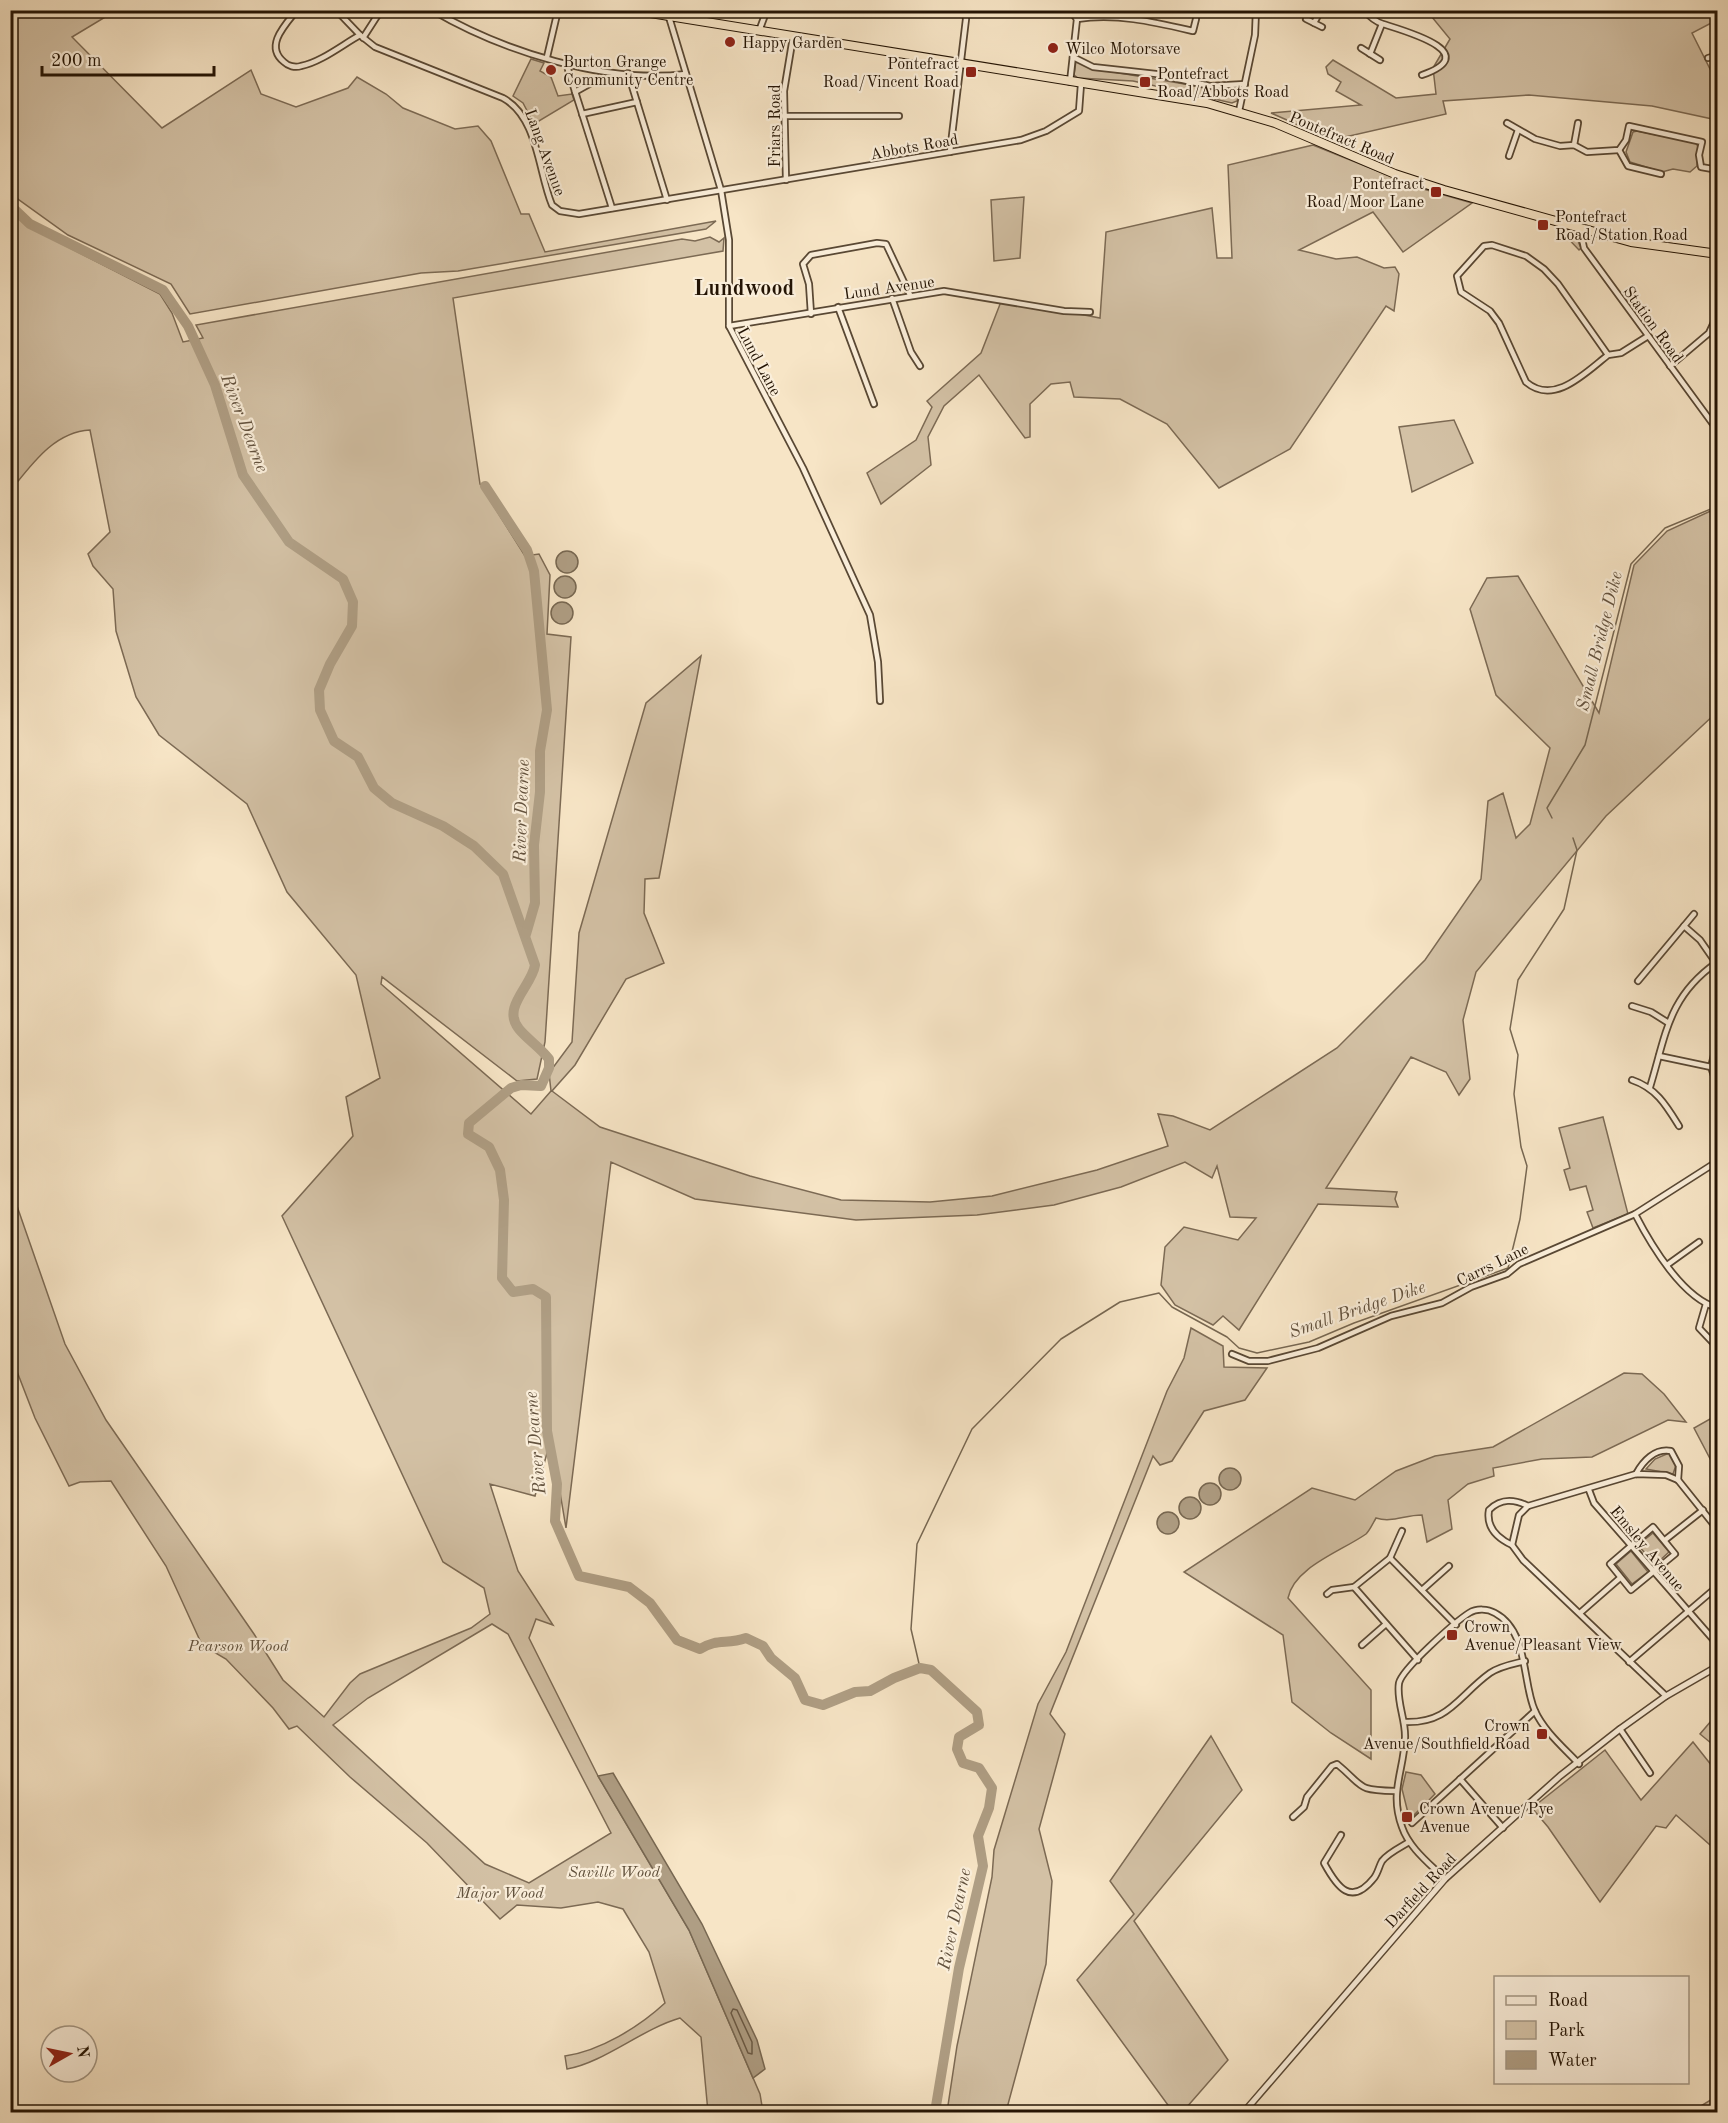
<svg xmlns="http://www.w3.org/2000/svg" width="1728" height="2123" viewBox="0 0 1728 2123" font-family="'Old Standard TT',serif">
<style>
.green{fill:#d3c1a5;stroke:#7c6a54;stroke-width:1.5;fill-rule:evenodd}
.water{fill:#af9e84;stroke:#776751;stroke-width:1.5}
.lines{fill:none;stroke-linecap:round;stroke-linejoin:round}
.shore{stroke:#6a5944;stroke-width:1.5}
.stream{stroke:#776751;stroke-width:1.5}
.river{stroke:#af9e84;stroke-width:10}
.minor-casing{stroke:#594834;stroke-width:8}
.tertiary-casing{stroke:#594834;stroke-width:8}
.trunk-casing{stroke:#241404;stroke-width:10}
.minor{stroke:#faeeda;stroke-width:4.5}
.tertiary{stroke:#faeeda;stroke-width:5}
.trunk{stroke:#f7e5c6;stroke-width:8}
.poi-dot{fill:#8f2418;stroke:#faeeda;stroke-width:2}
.labels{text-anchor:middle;stroke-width:4.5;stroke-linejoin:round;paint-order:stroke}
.poi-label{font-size:16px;fill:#241404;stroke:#faeeda;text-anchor:start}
.street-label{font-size:16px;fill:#241404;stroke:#faeeda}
.park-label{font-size:16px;font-style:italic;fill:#61513c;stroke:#faeeda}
.water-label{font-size:18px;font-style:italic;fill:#63523e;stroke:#faeeda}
.district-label{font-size:22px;font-weight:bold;fill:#241404;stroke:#faeeda}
</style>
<rect width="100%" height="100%" fill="#f7e5c6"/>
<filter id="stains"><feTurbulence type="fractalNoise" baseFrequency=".00333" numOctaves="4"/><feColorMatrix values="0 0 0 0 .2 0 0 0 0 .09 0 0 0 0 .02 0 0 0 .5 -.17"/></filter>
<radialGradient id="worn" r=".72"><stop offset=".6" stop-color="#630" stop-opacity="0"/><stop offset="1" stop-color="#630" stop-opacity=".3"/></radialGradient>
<g class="green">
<path d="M103,10l4,6 -35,21 90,91 89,-58 10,24 35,13 52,-19 9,-11 29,17 17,14 52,21 23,-3 13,15 30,73h8l16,38 171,-31 -10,8 -248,42 -37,2 -231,41 -19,-30 -103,-49 -57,-41v-183z"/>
<path d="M1427,11h290v9l-25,13 25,50v37l-65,-14 -123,-11 -86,6 3,13 -114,26 -61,-27 90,-8 -25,-14 5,-9 -13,-8 -2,-7 7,-7 63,38 40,-4 -3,-26 17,-29z"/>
<path d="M531,59l13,4 -4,8 11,6 7,19 14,-2 2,6 -40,24 -11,-21 -10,-7z"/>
<path d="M1078,60l18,9 112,19 29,-2 3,5 -3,10 -5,2 -99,-22 -55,-3 -4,-3 2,-14z"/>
<path d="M1637,131l59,12 2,4 -1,19 -7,6 -17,-3 -11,3 -32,-10 -4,-10 7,-20z"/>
<path d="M1313,145l107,43 52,15 -69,49 -30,-40 -74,38 37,9 21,-2 27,11 11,-1 4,7 -5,37 -8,-5 -96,143 -71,39 -52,-64 -47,-25 -46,-2 -4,-15 -19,2 -21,20v33l-5,1 -46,-63 -35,31 -16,31 3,28 -50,39 -14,-31 49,-33 16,-33 -5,-6 54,-48 21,-54 98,19 6,-86 106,-24 5,50h15l-4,-93z"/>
<path d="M1024,197l-4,61 -26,3 -3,-61z"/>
<path d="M10,207l19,20 131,67 12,19 11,29 20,-4 -7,-13 486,-86 13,2 15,-4 9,5 5,-4 -1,13 -270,47 27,186 45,72 14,-2 11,21 -3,59 24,3 -26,405 -8,37 -20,2 -135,-104 -1,7 150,130 20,-23 -2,-18 23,-31 7,-109 67,-230 55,-47 -42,222 -14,1 -1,34 20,50 -38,16 -51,86 -23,26 48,36 150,49 91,24 89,2 62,-6 105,-26 71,-24 -10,-32 15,2 37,14 127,-82 88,-88 56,-81 7,-78 15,-8 13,45 14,-14 20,-76 -54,-53 -26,-86 17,-31 31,-2 81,137 35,-148 33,-34 50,-23v204l-111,104 -130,156 -13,48 7,59 -11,16 -13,-23 -35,-15 -85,131 71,4 -2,7 3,8 -80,-3 -79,126 -16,-14 -10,9 -38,-20 -14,-20 4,-38 19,-20 54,13 18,-22 -26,-1 -13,-51 -5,12 -27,-16 -64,25 -67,18 -77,10 -121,5 -161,-21 -84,-37 -45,366 -15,-89 -16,57 -45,-12 28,87 35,54 -17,-6 -7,19 69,138 91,154 71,164 3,18h-55l-7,-75 -21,-19c-38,11 -77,45 -113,51l-2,-13c35,-5 74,-29 100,-53l-16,-51 -26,-43 -25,-7 -37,6 -44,-3 -17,14 -73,-76 -77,-66 -53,-51 -8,3 -16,-21 -47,-49 -24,-14 -36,-79 -55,-85 -31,1 -11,4 -34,-68 -24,-62 -1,-147 7,-3 48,138 41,76 148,214 29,46 41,37 26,-34 10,-9 111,-46 19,-14 -6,-26 -41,-26 -161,-346 71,-80 -7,-39 34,-19 -24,-103 -69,-83 -40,-88 -88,-69 -23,-38 -20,-66 -3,-42 -20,-23 -5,-12 22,-22 -20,-102c-36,2 -58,34 -79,60zM492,1624l16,10 103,199 -82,50 -44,-19 -152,-139 35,-27z"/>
<path d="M1557,227l16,3 8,18 -2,2z"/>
<path d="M1454,420l19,43 -61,29 -13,-65z"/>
<path d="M1603,1117l25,97 -35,14 -6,-16 6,-2 -7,-24 -16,4 -6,-20 6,-2 -11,-40z"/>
<path d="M1191,1328l32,18 1,21 43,1 -22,32 -41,11 -32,50 -12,4 -7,-9 -103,258 15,20 -26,95 13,52 -6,83 -39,144 1,4h-61l10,-66 35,-169 2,-27 44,-146 28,-52 101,-261 17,-33z"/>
<path d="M1624,1373l18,1 22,20 22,28 -18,-2 -76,37 -50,2 -49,9 1,8 -26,8 -20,16 4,29 -25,13 -5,-27c-18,0 -30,8 -46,3 -3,5 -6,12 -10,16 -24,17 -72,33 -78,64l83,92v69l-40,-26 -39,-31 -9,-67 -99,-63 128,-84 43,12 41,-29 39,-15 58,-9z"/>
<path d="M1717,1415v57l-23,-44z"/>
<path d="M1669,1453l7,12 -3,9 -27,-5 9,-10z"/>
<path d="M1653,1533l16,19 -12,11v4l-19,-22z"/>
<path d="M1631,1551l17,21 -16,12 -16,-20z"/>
<path d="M1717,1714v34l-17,-14z"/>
<path d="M1211,1736l31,54 -108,131 94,139 -42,48 4,4h-17l-96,-132 57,-66 -24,-33z"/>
<path d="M1693,1742l19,24 5,-6v91l-41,-36 -10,13 -10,-2 -56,76 -52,-75 -16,-19 73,-58 36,50z"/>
<path d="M1406,1772l15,3 14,19 -24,24 -2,-1 -7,-28z"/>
<path d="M1717,2096v16h-26z"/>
</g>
<g class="water">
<circle cx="567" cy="562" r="11"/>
<circle cx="565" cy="587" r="11"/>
<circle cx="562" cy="613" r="11"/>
<circle cx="1230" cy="1479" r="11"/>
<circle cx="1210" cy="1494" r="11"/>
<circle cx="1190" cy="1508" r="11"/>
<circle cx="1168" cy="1523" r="11"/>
<path d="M613,1773l89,151 55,116 8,29 -12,9 -64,-148 -91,-154z"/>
</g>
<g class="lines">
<path class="shore" d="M733,2009l4,1 15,32v12l-4,-1 -17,-40z"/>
<g class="stream">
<path d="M1552,818l-5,-10 38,-63 46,-181 34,-36 53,-22"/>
<path d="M920,1668l-9,-39 6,-85 55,-115 89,-90 59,-37 39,-9 13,14 55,30 12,11 18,5 52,-11 45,-19 154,-55 12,-49 7,-53 -6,-19 -7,-53 4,-39 -8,-26 8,-49 46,-71 13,-59 -4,-12"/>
</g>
<g class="river">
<path d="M10,205l20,19 133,66 25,36 27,59 28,90 46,67 54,37 10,23 -1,24 -22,38 -11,26 1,20 14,31 24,16 16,31 18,15 51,23 31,20 29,28 32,91c-3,21 -34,42 -16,64 9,11 21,18 30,30v9l-8,18 -20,-1 -10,3 -42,35 -1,11 21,13 11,23 4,30 -2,78 11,14 20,-3 13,8 1,134 10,53 -2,37 24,55 50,11 21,16 27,37 23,9c18,-11 26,-4 46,-11l17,8 8,12 24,20 10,22 18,5 32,-13 15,-1 24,-13 26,-10 11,2 46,42 2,13 -20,12 -2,12 6,14 16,5 13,20 -3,20 -11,28 5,30 -24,102 -24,144"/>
<path d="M485,486l42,64 7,21 13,139 -7,41v41l-6,53 1,58 -9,31"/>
</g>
<g class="minor-casing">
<g id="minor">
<path d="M297,10c-12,15 -33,36 -13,52 4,4 11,6 17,4 20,-4 41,-21 59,-31"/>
<path d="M336,10l24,25 15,12 128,51c35,19 35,73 49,107l8,6 19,3 442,-74 25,-9 33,-20 2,-27"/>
<path d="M432,10c70,41 173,74 254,64"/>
<path d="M1009,10h41"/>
<path d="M1065,10l7,3 5,6"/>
<path d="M1364,10c5,6 12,12 19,14 22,7 102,29 39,51"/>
<path d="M669,17l52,173 8,50v86l74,142 67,147 8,47 2,39"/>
<path d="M1077,19c40,-6 77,3 116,12l3,-12"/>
<path d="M1306,19l16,8"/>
<path d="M1314,23l7,-13"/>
<path d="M759,31l6,-16 14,-5"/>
<path d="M363,38l18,-28"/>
<path d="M1361,48l19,12"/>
<path d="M1370,54l12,-30"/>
<path d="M547,57l11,-47"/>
<path d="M1073,57l20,10 63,7 54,12 35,-2"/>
<path d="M1708,58l10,-3"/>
<path d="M566,63l46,145"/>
<path d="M628,73l39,127"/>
<path d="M1070,82l7,-63"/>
<path d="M575,92l25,-14"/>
<path d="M1239,111l16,-76 1,-25"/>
<path d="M582,114l55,-12"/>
<path d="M784,116h115"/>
<path d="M1507,123l28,16 25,7 14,-1 13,7 32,-2 7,-10 3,-14 73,16 -3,13 2,12 17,3"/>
<path d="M1574,145l4,-22"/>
<path d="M1619,150l9,16 33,8"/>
<path d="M950,152l16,-133 -2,-9"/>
<path d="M1509,156l9,-26"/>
<path d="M786,180l-2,-89 9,-54"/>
<path d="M1580,229l4,19 134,183"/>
<path d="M892,298l19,54 9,14"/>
<path d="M838,307l36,97"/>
<path d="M811,314l-2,-30 -6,-20 8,-9 66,-12 9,1 24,51"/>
<path d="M729,326l215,-35 120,20 26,1"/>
<path d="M1608,355c-23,18 -54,51 -82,27l-27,-59 -9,-12 -29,-19 -4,-16 27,-30 8,-1 34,11 18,13 14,15 50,71 13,-2 27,-17"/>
<path d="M1670,366l39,-33 6,-13"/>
<path d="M1638,981l46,-55"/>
<path d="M1632,1006l19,6 16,10"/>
<path d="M1718,1039l-7,28 7,21"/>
<path d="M1659,1056l52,11"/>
<path d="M1632,1080c24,8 34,25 47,46"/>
<path d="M1650,1087c16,-52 18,-90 66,-124l-16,-23 -16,-14 10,-12"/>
<path d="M1635,1214c16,31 48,85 83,94"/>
<path d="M1667,1265l32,-23"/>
<path d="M1706,1304l-7,24 19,20"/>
<path d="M1232,1354l17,7h19l50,-13 73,-32 51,-13 29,-16 36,-13 12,-10 116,-50 83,-53"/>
<path d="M1636,1474c7,-13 19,-26 35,-23l8,15 -1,14"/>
<path d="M1589,1490l5,13 124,142"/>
<path d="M1653,1527l22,27 -44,36 -21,-26z"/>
<path d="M1665,1540l38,-30"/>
<path d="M1512,1545c-15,-7 -26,-18 -23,-35 12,-12 25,-11 39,-4"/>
<path d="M1390,1558l12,-27"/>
<path d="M1422,1590l27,-24"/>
<path d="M1327,1594l5,-4 22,-3"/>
<path d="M1580,1613l40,-35"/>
<path d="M1362,1645l24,-21"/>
<path d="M1418,1660l-64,-73 36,-29 66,67"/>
<path d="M1629,1662l89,-76"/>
<path d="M1666,1696l-143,-136 -11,-15 7,-30 9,-9 108,-32 30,1 12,5 40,50"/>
<path d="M1404,1722c45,2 54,-26 86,-49 10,-7 23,-9 35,-12"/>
<path d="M1620,1729l30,44"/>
<path d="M1460,1779l43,49"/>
<path d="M1293,1817l11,-10 3,-10 25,-31 5,-2c28,23 18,26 58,27"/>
<path d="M1412,1823l123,-112"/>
<path d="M1341,1835l-17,28c13,24 27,44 50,15 4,-5 5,-12 8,-17 6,-8 19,-14 27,-19"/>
<path d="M1445,1879c-15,-15 -36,-31 -43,-52 -13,-35 2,-56 3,-89 1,-18 -9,-37 -6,-55 3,-14 56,-61 70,-70 8,-5 19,-4 26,0 34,18 27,70 40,98 9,20 29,37 44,53"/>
</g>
</g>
<g class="tertiary-casing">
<path id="tertiary" d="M1244,2112l201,-233 115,-103 60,-47 46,-33 52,-30"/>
</g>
<g class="trunk-casing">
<path id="trunk" d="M632,10l575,93 68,20 120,51 49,16 187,52 87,12"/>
</g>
<use href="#minor" class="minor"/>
<use href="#tertiary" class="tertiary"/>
<use href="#trunk" class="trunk"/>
</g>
<g class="poi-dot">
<circle cx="730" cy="42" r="6"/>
<circle cx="1053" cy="48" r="6"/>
<circle cx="551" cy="70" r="6"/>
<rect x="965" y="66" width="12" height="12" rx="3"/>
<rect x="1139" y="76" width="12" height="12" rx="3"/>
<rect x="1430" y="186" width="12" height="12" rx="3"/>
<rect x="1537" y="219" width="12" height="12" rx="3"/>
<rect x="1446" y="1629" width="12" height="12" rx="3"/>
<rect x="1536" y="1728" width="12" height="12" rx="3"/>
<rect x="1401" y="1811" width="12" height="12" rx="3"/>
</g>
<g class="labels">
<g class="poi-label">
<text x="742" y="48">Happy Garden</text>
<text x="1065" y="54">Wilco Motorsave</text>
<text x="563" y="67">Burton Grange<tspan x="563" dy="18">Community Centre</tspan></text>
<text x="959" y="69" text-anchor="end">Pontefract<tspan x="959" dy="18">Road/Vincent Road</tspan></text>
<text x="1157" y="79">Pontefract<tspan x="1157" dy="18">Road/Abbots Road</tspan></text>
<text x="1424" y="189" text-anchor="end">Pontefract<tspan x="1424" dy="18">Road/Moor Lane</tspan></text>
<text x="1555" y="222">Pontefract<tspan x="1555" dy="18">Road/Station Road</tspan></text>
<text x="1464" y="1632">Crown<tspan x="1464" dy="18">Avenue/Pleasant View</tspan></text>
<text x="1530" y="1731" text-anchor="end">Crown<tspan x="1530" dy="18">Avenue/Southfield Road</tspan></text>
<text x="1419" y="1814">Crown Avenue/Pye<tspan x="1419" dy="18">Avenue</tspan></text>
</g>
<g class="street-label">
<text transform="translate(774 126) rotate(-90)" y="6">Friars Road</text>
<text transform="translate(1342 137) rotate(23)" y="6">Pontefract Road</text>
<text transform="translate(914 146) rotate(-10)" y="6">Abbots Road</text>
<text transform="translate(546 152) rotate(70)" y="6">Lang Avenue</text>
<text transform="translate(889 287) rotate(-8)" y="6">Lund Avenue</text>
<text transform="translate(1654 324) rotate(54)" y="6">Station Road</text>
<text transform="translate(760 361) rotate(62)" y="6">Lund Lane</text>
<text transform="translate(1492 1264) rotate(-26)" y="6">Carrs Lane</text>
<text transform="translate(1648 1548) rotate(50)" y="6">Emsley Avenue</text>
<text transform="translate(1420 1890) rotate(-47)" y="6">Darfield Road</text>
</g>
<g class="park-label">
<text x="238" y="1651">Pearson Wood</text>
<text x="614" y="1877">Saville Wood</text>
<text x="500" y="1898">Major Wood</text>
</g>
<g class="water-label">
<text transform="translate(245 423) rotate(69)" y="6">River Dearne</text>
<text transform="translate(1599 641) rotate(-76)" y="6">Small Bridge Dike</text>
<text transform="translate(521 811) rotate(-88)" y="6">River Dearne</text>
<text transform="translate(1357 1309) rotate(-19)" y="6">Small Bridge Dike</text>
<text transform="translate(535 1443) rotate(-95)" y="6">River Dearne</text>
<text transform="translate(954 1919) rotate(-78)" y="6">River Dearne</text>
</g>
<g class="district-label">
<text x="744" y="295">Lundwood</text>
</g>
</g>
<rect width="1728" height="2123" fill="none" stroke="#f7e5c6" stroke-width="36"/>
<rect x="12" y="12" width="1704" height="2099" fill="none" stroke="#241404" stroke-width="3"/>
<rect x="18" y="18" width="1692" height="2087" fill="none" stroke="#241404" stroke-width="1.5"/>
<rect x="1494" y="1976" width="195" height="108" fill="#faeeda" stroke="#a49784" stroke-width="1.5"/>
<rect x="1506" y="1996" width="30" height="9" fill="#faeeda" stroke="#a49784" stroke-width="1.5"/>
<text x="1548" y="2006" font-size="18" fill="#241404">Road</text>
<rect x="1506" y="2021" width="30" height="18" fill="#d3c1a5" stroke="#a49784" stroke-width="1.5"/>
<text x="1548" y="2036" font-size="18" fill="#241404">Park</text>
<rect x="1506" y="2051" width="30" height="18" fill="#af9e84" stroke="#a49784" stroke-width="1.5"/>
<text x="1548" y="2066" font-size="18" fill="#241404">Water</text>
<g transform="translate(69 2054) rotate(81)"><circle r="28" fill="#faeeda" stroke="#a49784" stroke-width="1.5"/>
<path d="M0-4.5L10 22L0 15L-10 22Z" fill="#8f2418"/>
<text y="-9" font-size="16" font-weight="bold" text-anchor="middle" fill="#241404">N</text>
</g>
<path d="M42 66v9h172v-9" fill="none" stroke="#241404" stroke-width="3"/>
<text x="51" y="66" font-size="18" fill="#241404" stroke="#faeeda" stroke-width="4.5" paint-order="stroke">200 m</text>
<rect width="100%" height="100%" filter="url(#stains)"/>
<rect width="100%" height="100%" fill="url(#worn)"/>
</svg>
